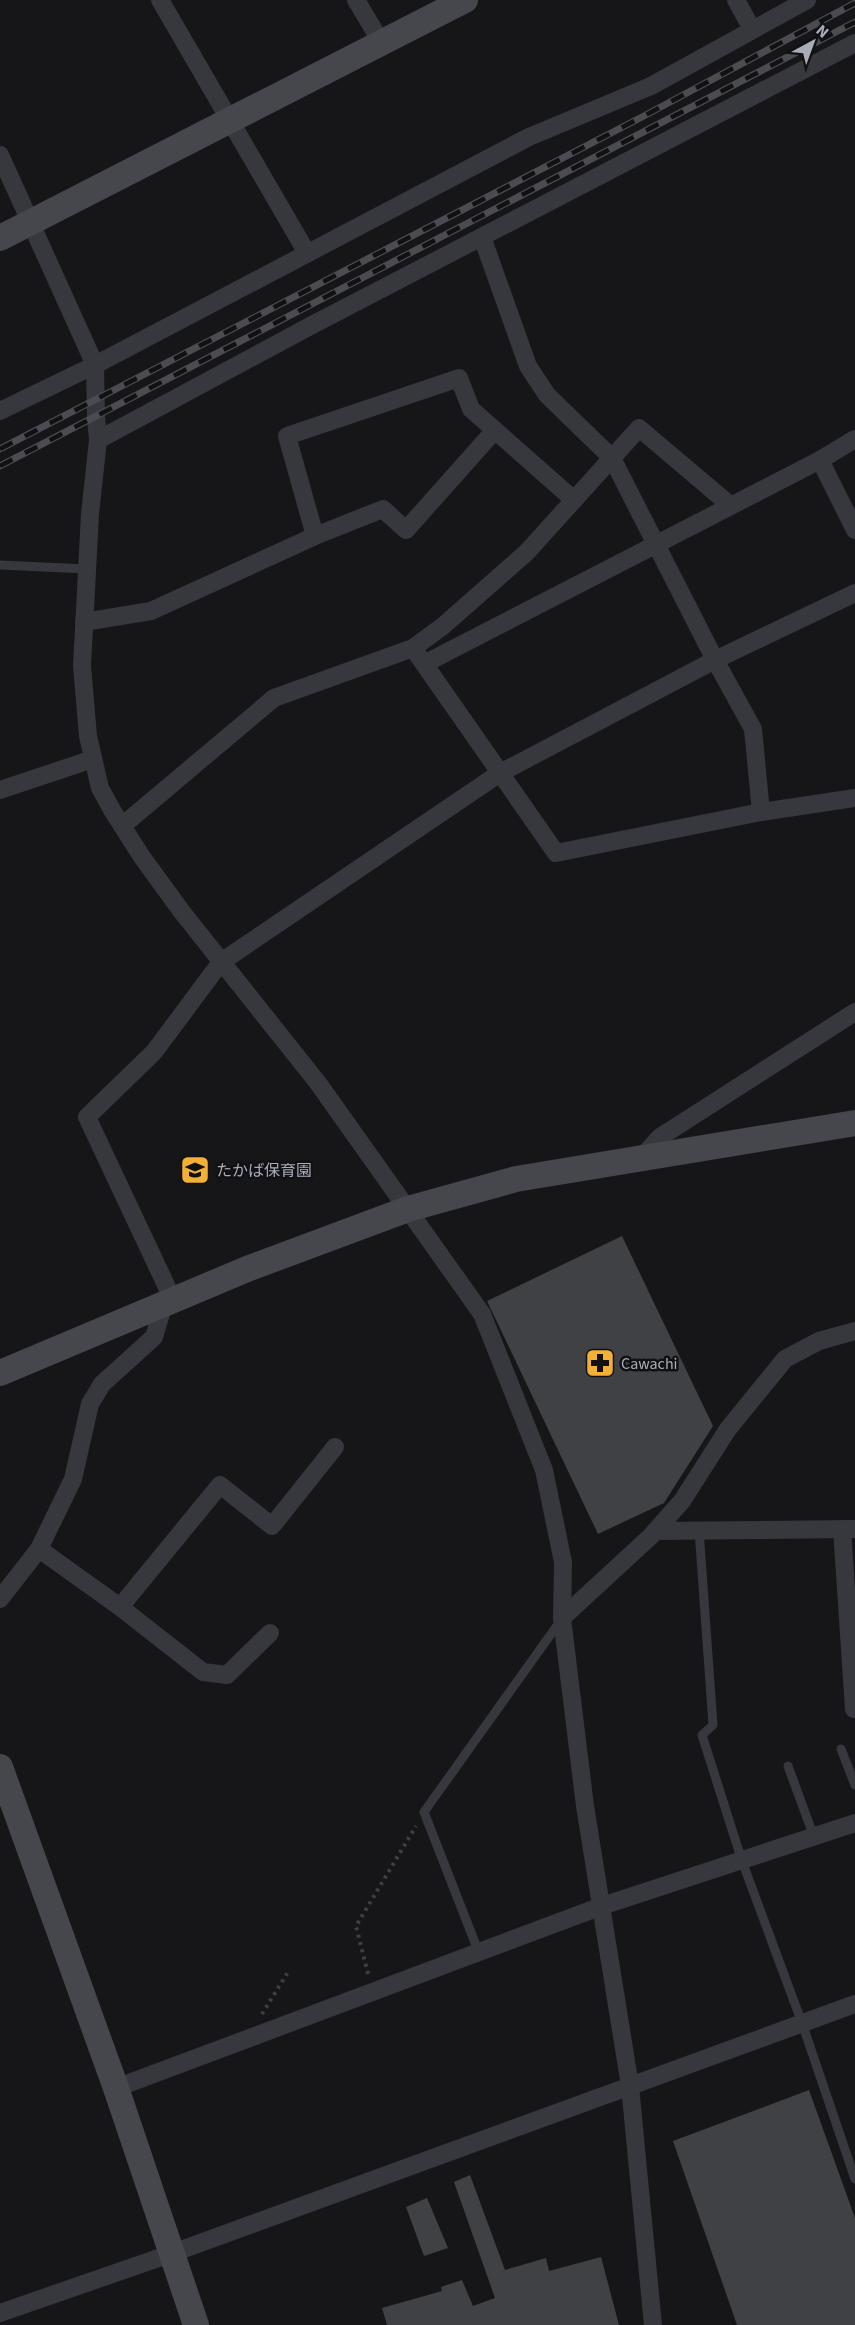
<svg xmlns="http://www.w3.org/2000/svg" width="855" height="2325" viewBox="0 0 855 2325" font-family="'Source Sans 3','Noto Sans JP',sans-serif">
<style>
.building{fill:#404145}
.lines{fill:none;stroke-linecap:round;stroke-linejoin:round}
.path{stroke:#3d3f44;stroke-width:4;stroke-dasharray:3 4.5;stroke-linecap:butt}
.lane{stroke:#37383d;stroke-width:9}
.street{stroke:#37383d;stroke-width:18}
.secondary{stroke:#45474d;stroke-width:26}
.rail-casing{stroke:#4a4c52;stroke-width:7}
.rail{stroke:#111113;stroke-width:4.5;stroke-dasharray:14;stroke-linecap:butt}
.labels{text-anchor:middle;stroke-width:5;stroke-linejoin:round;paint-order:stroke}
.poi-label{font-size:16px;fill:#a8adb8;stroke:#111113;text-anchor:start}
</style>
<rect width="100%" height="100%" fill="#161618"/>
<g class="building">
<path d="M622,1236l91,190 -49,77 -66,31 -111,-233z"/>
<path d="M809,2090l46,128v107h-118l-64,-184z"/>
<path d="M470,2175l35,95 41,-12 3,13 52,-14 18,68h-232l-5,-17 60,-17 -1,-4 21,-7 11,26 22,-8 -41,-116z"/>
<path d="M427,2198l21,50 -24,8 -18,-49z"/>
</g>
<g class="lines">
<g class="path">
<path d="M368,1974l-12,-48 60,-100"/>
<path d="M262,2014l26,-42"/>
</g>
<g class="lane">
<path d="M0,565l87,4"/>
<path d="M699,1530l14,195 -11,10 40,126 60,162 53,156"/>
<path d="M841,1749l14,36"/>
<path d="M788,1766l26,71"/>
<path d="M479,1953l-55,-141 137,-192"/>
</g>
<g class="street">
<path d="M160,0l147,253"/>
<path d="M356,0l25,42"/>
<path d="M736,0l16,29"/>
<path d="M0,155l95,210 1,52 2,23 -8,74 -8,152 6,70 12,52 12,22 30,47 40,55 136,171 164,231 62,156 19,92 -1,56 23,188 45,280 23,239"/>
<path d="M482,237l46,129 19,29 65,63 103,202 38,69 8,83 94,-14"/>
<path d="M0,411l95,-46 434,-228 122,-51 156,-86"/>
<path d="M495,430l-89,100 -23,-21 -68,27 -28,-100 172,-58 12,31 103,91"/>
<path d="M98,440l216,-116 541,-281"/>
<path d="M820,460l35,70"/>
<path d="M84,622l67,-11 164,-75"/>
<path d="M413,648l30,-22 84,-74 112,-124 91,77"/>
<path d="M424,664l396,-204 35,-21"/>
<path d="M0,790l93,-31"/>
<path d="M122,826l152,-128 139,-50 143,205 205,-41"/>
<path d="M642,1157l18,-20 195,-125"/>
<path d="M173,1300l-86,-183 67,-65 67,-90 279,-189 215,-113 140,-67"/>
<path d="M842,1529l12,180"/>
<path d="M656,1531l199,-2"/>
<path d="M39,1549l81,58 100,-122 52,41 63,-79"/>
<path d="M0,1599l39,-50 34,-70 17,-75 12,-20 52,-47 10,-33"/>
<path d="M120,1607l83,65 24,3 43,-42"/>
<path d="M562,1618l89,-82 31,-35 46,-72 57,-70 34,-18 36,-10"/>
<path d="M116,2088l486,-182 253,-83"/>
<path d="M0,2313l170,-59 685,-250"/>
</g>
<g class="secondary">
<path d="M0,238l465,-238"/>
<path d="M0,1373l247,-104 161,-60 108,-30 339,-56"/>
<path d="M0,1767l116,321 80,237"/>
</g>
<g class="rail-casing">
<g id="rail">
<path d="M0,449l642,-332 213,-114"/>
<path d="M0,466l855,-444"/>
</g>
</g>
<use href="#rail" class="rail"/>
</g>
<defs>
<g id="school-square" transform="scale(1.5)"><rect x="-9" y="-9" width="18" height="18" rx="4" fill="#f2b134" stroke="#111113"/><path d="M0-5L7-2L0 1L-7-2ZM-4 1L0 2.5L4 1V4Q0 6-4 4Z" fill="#111"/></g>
<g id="pharmacy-square" transform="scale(1.5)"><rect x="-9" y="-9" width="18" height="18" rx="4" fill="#f2b134" stroke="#111113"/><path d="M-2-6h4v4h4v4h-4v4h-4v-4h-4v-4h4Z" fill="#111"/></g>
</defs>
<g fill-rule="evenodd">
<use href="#school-square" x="195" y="1170"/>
<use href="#pharmacy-square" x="600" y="1363"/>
</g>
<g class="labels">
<g class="poi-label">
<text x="216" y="1176">たかば保育園</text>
<text x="621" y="1369">Cawachi</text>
</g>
</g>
<g transform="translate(813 42) rotate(41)" stroke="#111113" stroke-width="4.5" paint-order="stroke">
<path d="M0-4.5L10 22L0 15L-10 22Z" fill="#a8adb8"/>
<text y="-9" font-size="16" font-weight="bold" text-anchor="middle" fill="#a8adb8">N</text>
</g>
</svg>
